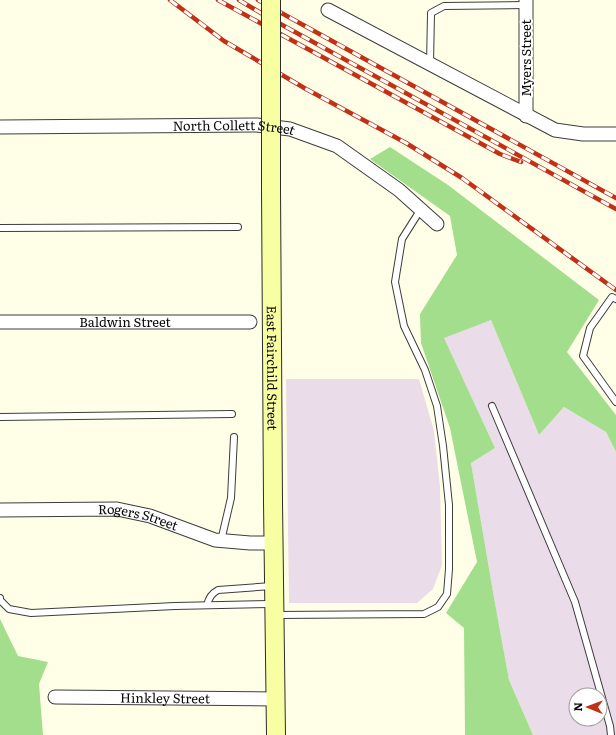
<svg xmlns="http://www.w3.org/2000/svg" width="616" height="735" viewBox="0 0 616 735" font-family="Literata,serif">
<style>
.industrial{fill:#eadce9;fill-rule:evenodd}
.forest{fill:#a2de8c}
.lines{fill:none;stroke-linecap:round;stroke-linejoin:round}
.lane-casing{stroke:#3d3d3d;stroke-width:8}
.street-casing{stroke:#3d3d3d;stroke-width:15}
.secondary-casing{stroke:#2c2c2c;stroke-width:20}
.lane{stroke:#fff;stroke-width:6}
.street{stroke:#fff;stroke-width:13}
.secondary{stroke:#f8ffa2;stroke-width:18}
.rail-casing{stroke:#c33018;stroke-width:4.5}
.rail{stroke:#fff;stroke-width:3;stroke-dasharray:9;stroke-linecap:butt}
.secondary-bridge-casing{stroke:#2c2c2c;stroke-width:20;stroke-linecap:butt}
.secondary-bridge{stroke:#f8ffa2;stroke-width:18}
.labels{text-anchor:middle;stroke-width:4;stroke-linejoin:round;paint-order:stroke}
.street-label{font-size:13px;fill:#0a0a0a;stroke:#fff}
</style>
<rect width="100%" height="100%" fill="#ffffe7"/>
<g class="industrial">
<path d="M491,320l48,115 25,-28 42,25 10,20v283h-83l-24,-55 -16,-88 -22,-129 24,-15 -52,-111zM576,695h24v24h-24z"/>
<path d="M286,379h133l15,52 6,56 2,78 -9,24 -16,14h-128z"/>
</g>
<g class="forest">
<path d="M390,147l58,38 151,115 -32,52 49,63v37l-10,-20 -42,-25 -25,28 -48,-115 -47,18 51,110 -24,15 22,129 16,88 24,55h-68l-1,-107 -18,-15 31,-51 -27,-134 -29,-85 -1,-29 37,-59 -7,-39 -80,-57z"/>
<path d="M0,619l18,37 30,6 -9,22 4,51h-43z"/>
</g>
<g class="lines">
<g class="lane-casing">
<g id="lane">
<path d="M430,64l1,-51 13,-7 82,-1"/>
<path d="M0,228l238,-1"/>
<path d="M616,299l-4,-2 -22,31 -7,28 33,46"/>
<path d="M492,406l83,196 35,124 1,9"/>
<path d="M0,417l232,-3"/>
<path d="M221,541l10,-43 3,-61"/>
<path d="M0,598v2l9,9 22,4 144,-7 97,-2"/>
<path d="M207,605c2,-7 4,-11 11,-15l54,-4"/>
<path d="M276,615l148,-1 14,-7 9,-13 2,-25v-64l-6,-59 -6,-40 -12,-36 -21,-44 -9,-44 7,-43 19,-30"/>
</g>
</g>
<g class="street-casing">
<g id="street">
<path d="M328,10l227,120 28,4h33"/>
<path d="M526,116v-116"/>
<path id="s1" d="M0,127l257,-2 33,4 47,17 62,44 38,34"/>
<path id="s2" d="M0,322h250"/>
<path id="s3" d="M0,510l117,-1 33,7 65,24 35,3h23"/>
<path id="s4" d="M55,697l220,2"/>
</g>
</g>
<g class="secondary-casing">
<g id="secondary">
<path id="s5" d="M271,188l2,314 3,233"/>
</g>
</g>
<use href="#lane" class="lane"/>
<use href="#street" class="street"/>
<use href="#secondary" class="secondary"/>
<g class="rail-casing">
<g id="rail">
<path d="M170,0l54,41 82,48 100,54 56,35 154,112"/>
<path d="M218,0l282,154 21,8"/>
<path d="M239,0l27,16 350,193"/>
<path d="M258,0l358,198"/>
</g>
</g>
<use href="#rail" class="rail"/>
<g class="secondary-bridge-casing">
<path id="secondary-bridge" d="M271,0v188"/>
</g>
<use href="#secondary-bridge" class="secondary-bridge"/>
</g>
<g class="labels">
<g class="street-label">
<text transform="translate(526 58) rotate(-90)" y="5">Myers Street</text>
<text dy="5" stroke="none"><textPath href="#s1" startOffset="234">North Collett Street</textPath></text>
<text dy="5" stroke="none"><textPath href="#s2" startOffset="125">Baldwin Street</textPath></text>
<text dy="5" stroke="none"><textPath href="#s5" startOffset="180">East Fairchild Street</textPath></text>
<text dy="5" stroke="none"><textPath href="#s3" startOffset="139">Rogers Street</textPath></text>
<text dy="5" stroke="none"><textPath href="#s4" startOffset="110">Hinkley Street</textPath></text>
</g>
</g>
<g transform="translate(588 707) rotate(271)"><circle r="19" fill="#ffffff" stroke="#9d9d9d"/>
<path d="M0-3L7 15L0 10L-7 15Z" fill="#c33018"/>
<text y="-6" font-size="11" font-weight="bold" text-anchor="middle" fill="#0a0a0a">N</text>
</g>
</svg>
